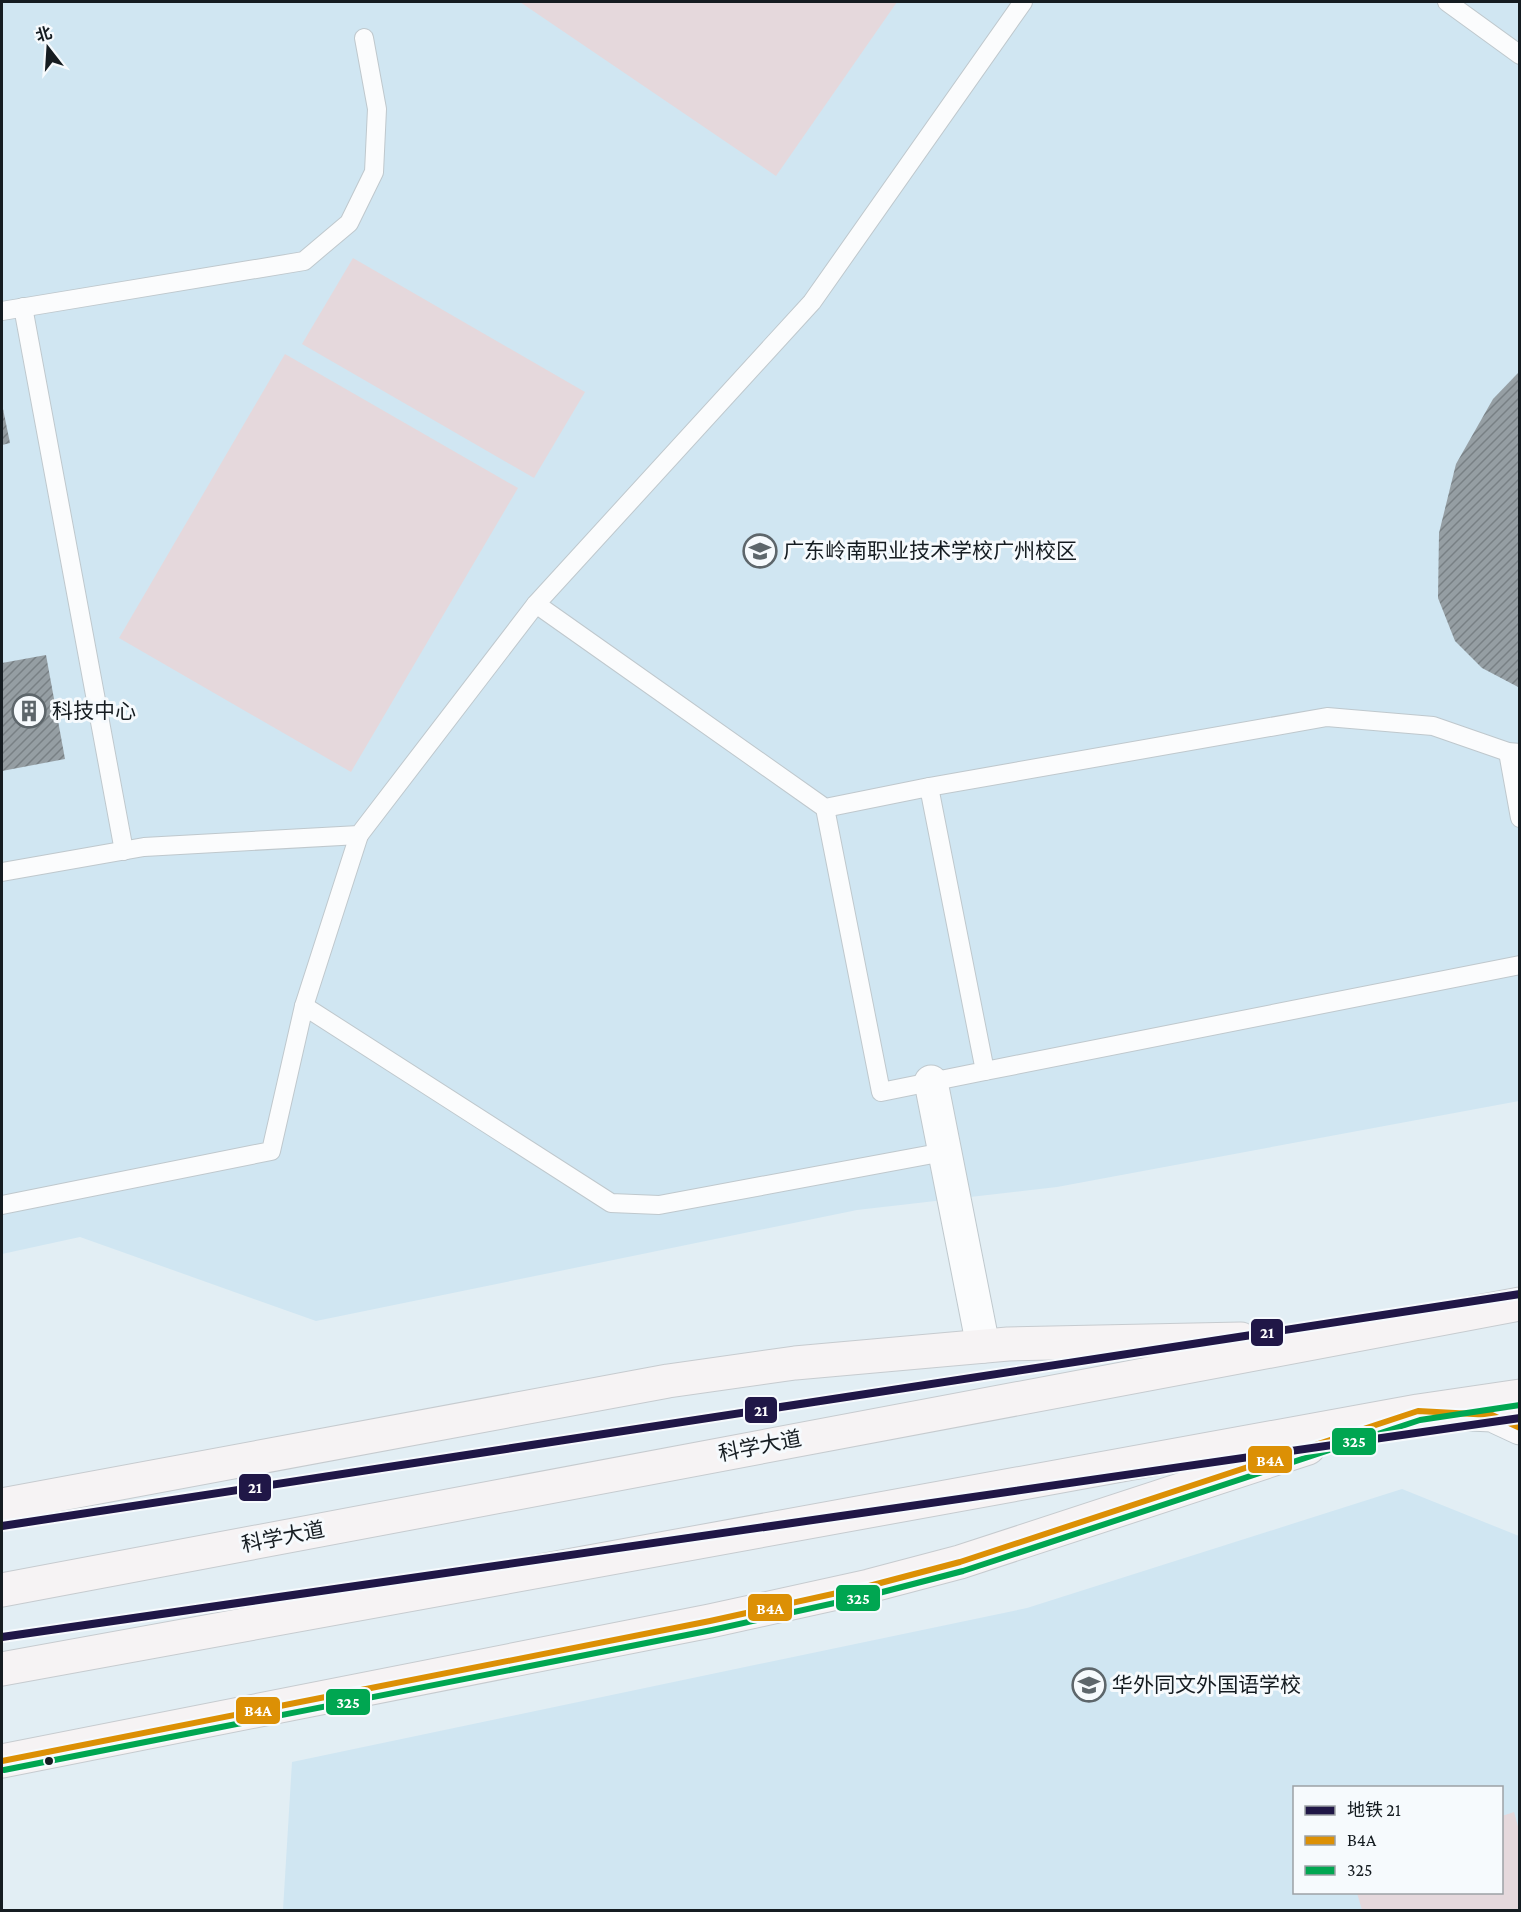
<svg xmlns="http://www.w3.org/2000/svg" width="1521" height="1912" viewBox="0 0 1521 1912" font-family="'Crimson Pro','Noto Sans SC',serif">
<style>
.built{fill:#d0e6f2;fill-rule:evenodd}
.pitch{fill:#e5d8dc}
.building{fill:url(#building-hatch)}
.lines{fill:none;stroke-linecap:round;stroke-linejoin:round}
.lane-casing{stroke:#bfc8cd;stroke-width:20}
.street-casing{stroke:#bfc8cd;stroke-width:35}
.secondary-casing{stroke:#bfc8cd;stroke-width:35}
.primary-casing{stroke:#c6cbcf;stroke-width:35}
.lane{stroke:#fbfcfd;stroke-width:18}
.street{stroke:#fbfcfd;stroke-width:33}
.secondary{stroke:#f8f8f9;stroke-width:33}
.primary{stroke:#f6f3f4;stroke-width:33}
.bus-1-casing{stroke:#f6fafd;stroke-width:10}
.bus-2-casing{stroke:#f6fafd;stroke-width:10}
.bus-1{stroke:#dc9005;stroke-width:6}
.bus-2{stroke:#00a651;stroke-width:6}
.metro-1-casing{stroke:#f6fafd;stroke-width:12}
.metro-1{stroke:#201747;stroke-width:8}
.bus-dot{fill:#151c21;stroke:#f6fafd;stroke-width:2}
.labels{text-anchor:middle;stroke-width:6;stroke-linejoin:round;paint-order:stroke}
.poi-label{font-size:21px;fill:#151c21;stroke:#f6fafd;text-anchor:start}
.street-label{font-size:21px;fill:#151c21;stroke:#f6fafd}
.line-badge{stroke:#f6fafd;stroke-width:2}
.badge-label{font-size:16px;text-anchor:middle;font-weight:bold;fill:#fff}
</style>
<defs>
<pattern id="building-hatch" width="6" height="6" patternUnits="userSpaceOnUse" patternTransform="scale(1.5)"><rect width="6" height="6" fill="#959ea3"/><path d="M-1 1l2-2M0 6l6-6M5 7l2-2" fill="none" stroke="#788084"/></pattern>
</defs>
<rect width="100%" height="100%" fill="#e2eef4"/>
<g class="built">
<path d="M2,2h1517v1099l-462,86 -200,23 -541,111 -236,-84 -78,17z"/>
<path d="M1402,1489l117,47v374h-1236l9,-148 735,-154zM1294,1788h208v104h-208z"/>
</g>
<g class="pitch">
<path d="M520,2h377l-121,174z"/>
<path d="M353,258l232,134 -51,86 -232,-134z"/>
<path d="M285,354l233,134 -167,284 -232,-134z"/>
<path d="M1514,1812l5,18v80h-157l-5,-17 145,-1v-76z"/>
</g>
<g class="building">
<path d="M1520,371v317l-38,-20 -27,-27 -17,-43 1,-65 17,-69 37,-65z"/>
<path d="M2,404l8,39 -8,2z"/>
<path d="M46,655l19,104 -63,12v-108z"/>
</g>
<g class="lines">
<g class="lane-casing">
<g id="lane">
<path d="M1447,2l73,53"/>
<path d="M23,307l101,544"/>
<path d="M2,311l302,-50 45,-38 25,-51 3,-63 -13,-71"/>
<path d="M536,604l289,204 56,284 104,-21 -56,-284 -104,21"/>
<path d="M1508,752l12,66"/>
<path d="M929,787l398,-70 106,9 75,26 12,1"/>
<path d="M2,872l142,-25 215,-12 177,-231 276,-302 211,-300"/>
<path d="M304,1006l307,197 48,2 285,-53"/>
<path d="M985,1071l535,-106"/>
<path d="M2,1205l269,-54 33,-145 55,-171"/>
</g>
</g>
<g class="street-casing">
<path id="street" d="M931,1082l52,264"/>
</g>
<g class="secondary-casing">
<path id="secondary" d="M1449,1413l43,2 28,13"/>
</g>
<g class="primary-casing">
<g id="primary">
<path d="M2,1505l666,-124 127,-18 213,-19 233,-5"/>
<path d="M2,1590l1518,-286"/>
<path d="M2,1669l1416,-258 102,-15"/>
<path d="M2,1761l708,-140 159,-35 91,-24 348,-114"/>
</g>
</g>
<use href="#lane" class="lane"/>
<use href="#street" class="street"/>
<use href="#secondary" class="secondary"/>
<use href="#primary" class="primary"/>
<g class="bus-1-casing">
<path id="bus-1" d="M2,1761l708,-140 159,-35 91,-24 458,-151 74,4 28,13"/>
</g>
<g class="bus-2-casing">
<path id="bus-2" d="M4,1770l708,-140 159,-35 92,-24 457,-151 100,-15"/>
</g>
<use href="#bus-1" class="bus-1"/>
<use href="#bus-2" class="bus-2"/>
<g class="metro-1-casing">
<g id="metro-1">
<path d="M2,1526l1518,-232"/>
<path d="M2,1637l1518,-219"/>
</g>
</g>
<use href="#metro-1" class="metro-1"/>
</g>
<defs>
<g id="university-ring" transform="scale(1.725)"><circle r="9.5" fill="#f6fafd" stroke="#5d666b" stroke-width="1.5"/><path d="M0-5L7-2L0 1L-7-2ZM-4 1L0 2.5L4 1V4Q0 6-4 4Z" fill="#5d666b"/></g>
<g id="building-ring" transform="scale(1.725)"><circle r="9.5" fill="#f6fafd" stroke="#5d666b" stroke-width="1.5"/><path d="M-4-6H4V6H1V3H-1V6H-4ZM-2.5-4.3h1.7v1.8h-1.7ZM.8-4.3h1.7v1.8H.8ZM-2.5-1h1.7V.8h-1.7ZM.8-1h1.7V.8H.8Z" fill="#5d666b"/></g>
<g id="school-ring" transform="scale(1.725)"><circle r="9.5" fill="#f6fafd" stroke="#5d666b" stroke-width="1.5"/><path d="M0-5L7-2L0 1L-7-2ZM-4 1L0 2.5L4 1V4Q0 6-4 4Z" fill="#5d666b"/></g>
</defs>
<g fill-rule="evenodd">
<use href="#university-ring" x="760" y="551"/>
<use href="#building-ring" x="29" y="711"/>
<use href="#school-ring" x="1089" y="1685"/>
</g>
<circle class="bus-dot" cx="49" cy="1761" r="5"/>
<g class="labels">
<g class="poi-label">
<text x="783" y="558">广东岭南职业技术学校广州校区</text>
<text x="52" y="718">科技中心</text>
<text x="1112" y="1692">华外同文外国语学校</text>
</g>
<g class="street-label">
<text transform="translate(760 1446) rotate(-11)" y="7">科学大道</text>
<text transform="translate(283 1537) rotate(-11)" y="7">科学大道</text>
</g>
</g>
<g class="line-badge">
<rect x="1250" y="1318" width="34" height="29" rx="6" fill="#201747"/>
<rect x="744" y="1396" width="34" height="28" rx="6" fill="#201747"/>
<rect x="1331" y="1427" width="46" height="29" rx="6" fill="#00a651"/>
<rect x="1247" y="1445" width="46" height="29" rx="6" fill="#dc9005"/>
<rect x="238" y="1473" width="34" height="29" rx="6" fill="#201747"/>
<rect x="835" y="1584" width="46" height="28" rx="6" fill="#00a651"/>
<rect x="747" y="1593" width="46" height="29" rx="6" fill="#dc9005"/>
<rect x="325" y="1688" width="46" height="28" rx="6" fill="#00a651"/>
<rect x="235" y="1696" width="46" height="29" rx="6" fill="#dc9005"/>
</g>
<g class="badge-label">
<text x="1267" y="1338">21</text>
<text x="761" y="1416">21</text>
<text x="1354" y="1447">325</text>
<text x="1270" y="1466">B4A</text>
<text x="255" y="1493">21</text>
<text x="858" y="1604">325</text>
<text x="770" y="1614">B4A</text>
<text x="348" y="1708">325</text>
<text x="258" y="1716">B4A</text>
</g>
<rect width="1521" height="1912" fill="none" stroke="#151c21" stroke-width="6"/>
<rect x="1293" y="1786" width="210" height="108" fill="#f6fafd" stroke="#9ca1a5" stroke-width="1.5"/>
<rect x="1305" y="1806" width="30" height="9" fill="#201747" stroke="#9ca1a5" stroke-width="1.5"/>
<text x="1347" y="1816" font-size="18" fill="#151c21">地铁 21</text>
<rect x="1305" y="1836" width="30" height="9" fill="#dc9005" stroke="#9ca1a5" stroke-width="1.5"/>
<text x="1347" y="1846" font-size="18" fill="#151c21">B4A</text>
<rect x="1305" y="1866" width="30" height="9" fill="#00a651" stroke="#9ca1a5" stroke-width="1.5"/>
<text x="1347" y="1876" font-size="18" fill="#151c21">325</text>
<g transform="translate(48 48) rotate(343)" stroke="#f6fafd" stroke-width="4.5" paint-order="stroke">
<path d="M0-4.5L10 22L0 15L-10 22Z" fill="#151c21"/>
<text y="-9" font-size="16" font-weight="bold" text-anchor="middle" fill="#151c21">北</text>
</g>
</svg>
